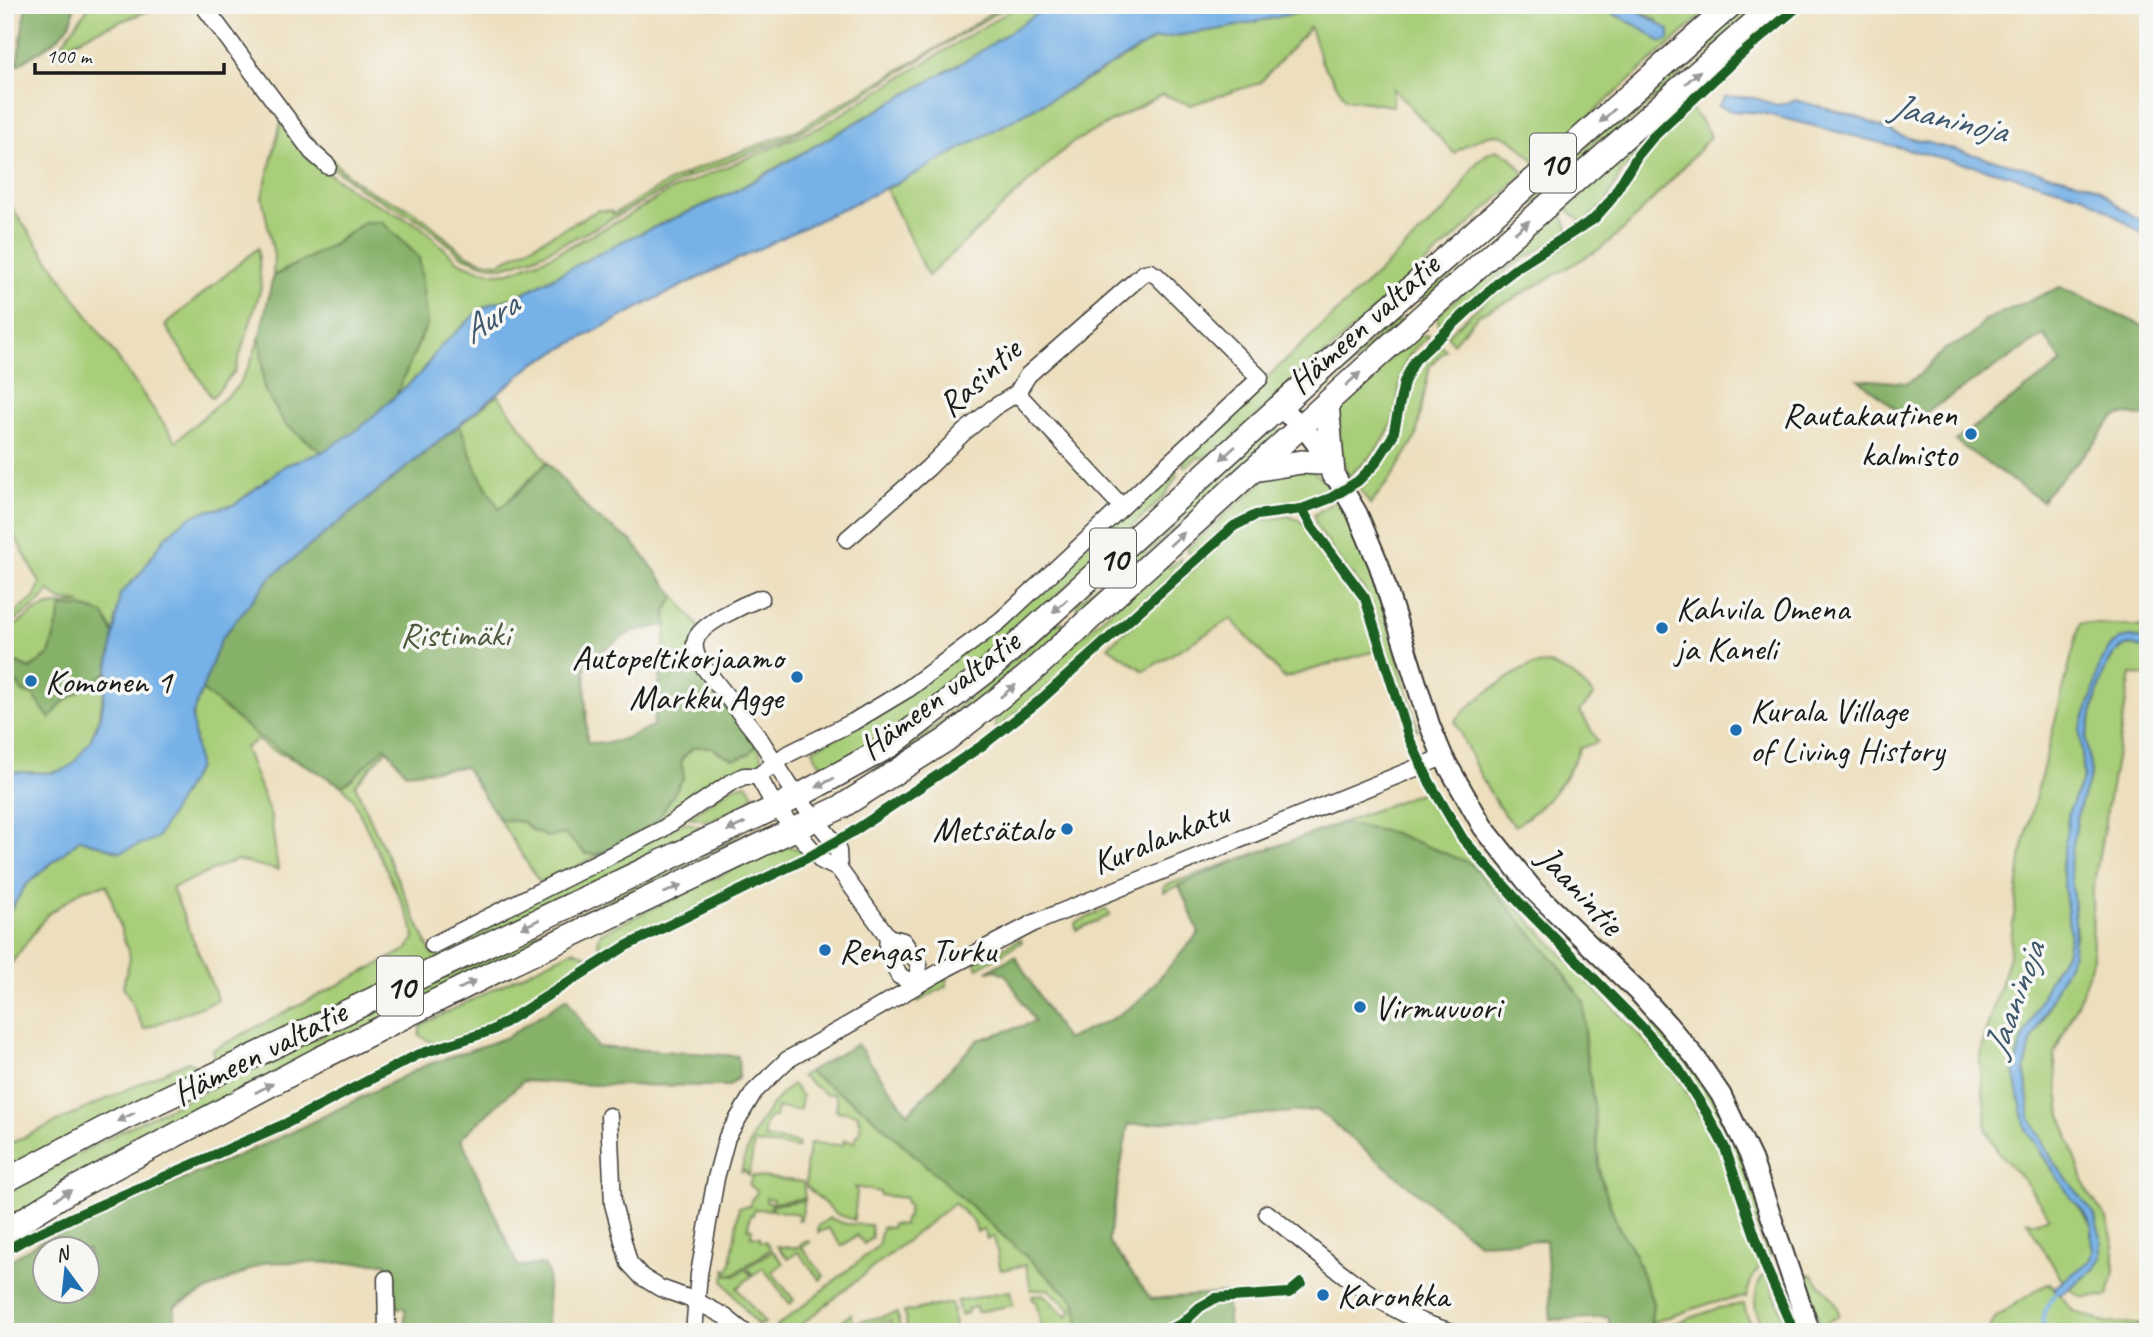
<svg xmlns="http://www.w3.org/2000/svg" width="2153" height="1337" viewBox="0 0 2153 1337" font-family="Caveat,sans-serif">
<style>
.green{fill:#a8ce79;stroke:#62754a;stroke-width:2}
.forest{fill:#86b169;stroke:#516642;stroke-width:2;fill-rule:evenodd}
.water{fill:#76b1e7;stroke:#496682;stroke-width:2}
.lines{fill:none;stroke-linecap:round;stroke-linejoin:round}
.stream{stroke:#76b1e7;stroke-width:3.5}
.minor-casing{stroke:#3b3934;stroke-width:19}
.major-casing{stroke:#3b3934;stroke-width:23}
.highway-casing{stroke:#3b3934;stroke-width:26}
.minor{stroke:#fff;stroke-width:16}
.major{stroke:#fff;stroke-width:19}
.highway{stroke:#fff;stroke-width:23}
.cycleway-casing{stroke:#f6f6f2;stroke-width:15}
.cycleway{stroke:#1b5e20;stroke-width:10}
.oneway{fill:#999}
.poi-dot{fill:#1f6fb2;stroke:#f6f6f2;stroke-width:2.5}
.labels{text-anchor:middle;stroke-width:7;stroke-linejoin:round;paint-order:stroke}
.shield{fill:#f6f6f2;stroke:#5d5d5c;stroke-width:2}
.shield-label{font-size:33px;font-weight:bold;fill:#1c1c1c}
.street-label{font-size:35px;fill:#1c1c1c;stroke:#f6f6f2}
.poi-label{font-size:35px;fill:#1c1c1c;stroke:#f6f6f2;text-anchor:start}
.park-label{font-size:35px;fill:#4d5a3d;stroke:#f6f6f2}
.water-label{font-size:37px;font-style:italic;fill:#40586d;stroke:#f6f6f2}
</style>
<rect width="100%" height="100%" fill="#f6f6f2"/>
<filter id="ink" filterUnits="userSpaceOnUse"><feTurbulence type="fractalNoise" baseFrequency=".0143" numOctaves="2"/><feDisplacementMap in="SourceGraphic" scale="14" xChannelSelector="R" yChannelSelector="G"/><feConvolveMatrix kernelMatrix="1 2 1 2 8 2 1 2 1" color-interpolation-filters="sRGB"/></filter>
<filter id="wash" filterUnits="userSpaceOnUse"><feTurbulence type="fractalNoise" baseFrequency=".00686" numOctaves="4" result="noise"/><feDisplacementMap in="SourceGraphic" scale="28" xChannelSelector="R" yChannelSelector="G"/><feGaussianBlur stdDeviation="1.57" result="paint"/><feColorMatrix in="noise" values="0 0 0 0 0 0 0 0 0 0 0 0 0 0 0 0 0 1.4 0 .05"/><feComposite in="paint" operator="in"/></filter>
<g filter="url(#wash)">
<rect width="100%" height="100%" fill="#eddfbe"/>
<g class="green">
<path d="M90,5h74l-71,27 -38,21z"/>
<path d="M1002,5l2,3 -185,114 -32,16 -97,39 -4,-1 1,2 -98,53 -54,26 -32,10 -18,-2 -23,-9 -41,-35 -58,-30 -42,-33 -48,-69c28,34 58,79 97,102 14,8 31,12 44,21 33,20 43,50 86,51l98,-53 13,1 2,3 56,-32 27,-13 101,-39 160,-94z"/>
<path d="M1019,5h31l-75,50 -242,137 -110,49 -109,57 -23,6 -11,6 -41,38 -17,24 -26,23 31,-71 -62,-102 -40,27 -52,27 1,-20 -12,-59 19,-75 28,37 47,34 64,33 38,35 19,8 18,4 15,-1 41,-16 69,-36 50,-29 150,-64z"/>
<path d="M1318,5h278l40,20 25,17 -4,-22 -28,-15h85l-178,159c-32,-38 -40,-37 -82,-11l-61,-65v18l-47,-7 -25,-38 -11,-34 -50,56 -70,22 -28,-11 -92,50 -142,132 -42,-87 208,-113 61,-37 72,-11 78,-17z"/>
<path d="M1744,5h17l-340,298 5,-14z"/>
<path d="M1788,5h6l-135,121 -39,49 -15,29 -23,19 -15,-14 -5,5 7,16 -3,3 -58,36 -65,59 -3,-1 -3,-9 4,-6z"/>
<path d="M1691,108l20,28 -30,34 -56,58 -25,21 -91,52 -30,13 -26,29 -6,-8 40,-36 103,-71 20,-19 37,-58z"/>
<path d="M1496,150l15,7 14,17 -297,268 -26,17 -3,-2 -13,9 -3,-1 1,-9 268,-253c12,-19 20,-45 44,-53z"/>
<path d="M5,198l171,243 61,-54 13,-23 10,-28 4,53 21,35 37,28 -36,13 -52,40 -32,7 -14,6 -23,19 -25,37 -20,20 -6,41 -10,-21 -23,-7h-19l-13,48 -20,14 -17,-8 -7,5v-33l32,-23 12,-4 32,-3 -21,-3 -12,-10c-4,14 -30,27 -43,37v-7l29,-22 6,-15 -35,-65z"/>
<path d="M258,248l3,40 -26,83 -23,27 -47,-73z"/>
<path d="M1398,320l3,1 -94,85 4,-8 81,-76z"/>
<path d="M1428,335l2,2c-40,23 -24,55 -39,89 -10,22 -25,36 -42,50 -9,-14 -13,-60 -6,-75l72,-65z"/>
<path d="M1439,343l7,7 -16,15 -14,72 -24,40 -22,27 -12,-17c31,-24 42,-46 47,-84 2,-13 3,-26 10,-37 6,-10 15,-16 24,-23z"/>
<path d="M498,395l49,67 -48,48 -23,-41 -16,-44z"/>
<path d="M1277,429l5,3 -201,181 -4,-1v-9l184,-167z"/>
<path d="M1174,467l4,8 -14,22 -164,151 -114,88 -61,33 -9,-11 -3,-9 62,-34z"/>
<path d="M1309,469l15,10 8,13 -34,13 -50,9 -30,18 -26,24 -6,-7 77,-68 14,-9z"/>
<path d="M387,485l5,259 -37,41 77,170 15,-7 6,-9 231,-117 21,6 -18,11 -469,225 -6,-14 196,-101 6,-11 -2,-14 -60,-127 -10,-11 3,-3 -75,-34 -13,-9 -12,8 26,69 7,53 -42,-10 -64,28 46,112 -74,29 -21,-43 7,-28 -23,-73 -23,4 -37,26 -42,57v-53l21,-34 54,-46 41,13 77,-85 -6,-51 29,-77 49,-61z"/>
<path d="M1338,499l8,12 31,73 41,145 -7,2 -37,-122 -11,-21 -25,-30 -22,-33 -2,-10z"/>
<path d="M1288,516l13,5 59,78 18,51 -94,28 -53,-59 -87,52 -36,-24 129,-118 11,-6z"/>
<path d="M1181,558l2,8 -112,101 -75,63 -1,-9 10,-16 134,-120 28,-20 3,2z"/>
<path d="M675,596l24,31 -6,30 -31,7 5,-39 -1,-14z"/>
<path d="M1063,622l1,8 -82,72 -140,96 -4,-6 40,-23 46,-33 133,-113z"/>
<path d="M2080,623l68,4v13l-17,-3 -22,11 -29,82 4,47 -7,14 -15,74 8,70 -3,15 -16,26 -31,70 -6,26 27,82 51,71 -1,15 3,10 -3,10 -28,22 -36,-61 6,2 16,-6 -22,-33 -29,-32 -11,-21 -7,-70 5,-27 24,-78 13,-105z"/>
<path d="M2133,645l15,5v27l-17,-3 -39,221 1,63 -11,35 -28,61 7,61 26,76 20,28 7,26v27l-6,24 -26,1 -13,-8 26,-21 -1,-54 -41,-53 -23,-43 -5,-48 6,-28 15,-28 30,-79 -6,-72 9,-55 12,-34 -5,-36 17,-66 13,-20 7,-6z"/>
<path d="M1549,664l24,11 21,20 -14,16 18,31 -18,6c-15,35 -33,57 -65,78 -26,-26 -45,-71 -60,-105 12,-15 58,-50 77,-55 5,-2 12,-1 17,-2z"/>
<path d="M107,672c-4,30 -13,90 -47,99 -18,5 -37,-1 -55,1v-96l11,6 7,10 38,12z"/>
<path d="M757,745l5,13 -2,9 -98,57 -119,59 -5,-3 -39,-61 24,3 9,8 15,7 18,-3 21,20 108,-107h17l13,8z"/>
<path d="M746,784l3,2 5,9 -8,9 -36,17 -21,-4 44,-30z"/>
<path d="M1427,790l34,51 50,60 164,171 46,80 40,112 -10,17 -5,16 -32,5 -63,21 2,-20 -18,-48 -18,-31 -17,-48 -6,-71 -8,-52 -2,-50 -27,-40 -163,-130 -53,-10z"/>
<path d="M764,825l-6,5 -58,28 -41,24 -654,340v-30l124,-65z"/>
<path d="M784,845l17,5 4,5 -201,98c-7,-5 -7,-13 -3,-20z"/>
<path d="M1273,847l-109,45v-6z"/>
<path d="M1106,909l5,6 -35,15 -1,-7z"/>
<path d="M1020,939l2,3 -44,26 -3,-6z"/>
<path d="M573,950l13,5 1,7 -39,29 -55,34 -57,20 -17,-10 2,-10z"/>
<path d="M948,977l-2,9 -28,16 -4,-7z"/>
<path d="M1657,1024c22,26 43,52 61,82 20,33 32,72 45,109 4,13 4,28 9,41l-4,2 -49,-133 -25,-40 -43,-55z"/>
<path d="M188,1061l8,4 4,7 -195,99v-25z"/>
<path d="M808,1072l57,38 210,191 6,31h-39l-6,-31h-3l-1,-5 11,-2 24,23 5,-7 -24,-21 -17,1 -5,-25 -25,5 -7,-33 -7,2 -3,-9 -7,2 -3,-10 -20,-19 -162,129h-22l108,-86 4,-19 9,1 1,-4 11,1 1,-6h3l2,-14 -3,-1v-6l-26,-3v-3l-25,-5 2,5 -3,28 -18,-6 -30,-28v-22l4,-21 33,2 1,-5 11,2 1,-7h3l2,-14h-3v-7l-22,-3c1,-7 3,-15 -5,-18l-4,2 -26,-19z"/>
<path d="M792,1084l10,12 -2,13 -2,1 -21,-2 -2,9h-5l-5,8 -1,13 34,5v5l-44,-5 -5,32 -6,-5 -2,3c7,-36 24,-65 51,-89z"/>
<path d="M752,1176l51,6 2,16 -32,5v-4l-7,-1v4l5,1 -1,7 -16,-1 -1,6h-3l-2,14h4l-1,7 9,1v4h5l6,8 -37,25h-8l-1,-5 3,2 3,-8 8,-56 11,-1 1,-6 6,-7 -1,-3 -7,-5z"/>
<path d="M805,1200l-4,20h-3v-6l-26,-4 1,-5z"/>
<path d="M829,1218l17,6 25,1 1,13 -8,6 -7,-9 -15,11 -14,-18 -10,5v-7z"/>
<path d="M806,1241l4,1 -8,6 22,28 -4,4 -22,-28 -10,7 -11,-13 19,2z"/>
<path d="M773,1251l10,12 -11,9 22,28 -4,4 -27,-36 -10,7 -6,-8z"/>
<path d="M745,1269l7,7 -15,12 28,35 -7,3 -35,-45 1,-6 11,1z"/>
<path d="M1765,1274l2,2 23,56h-21c-12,-15 -17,-24 -12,-43 2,-7 3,-10 8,-15z"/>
<path d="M1811,1274c9,12 30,27 27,42l-18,10 -14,-50z"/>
<path d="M2050,1283l23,28 35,12 40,2v7h-161l9,-15 42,-28z"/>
<path d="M1010,1291l3,14 -36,7 -1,-5 -9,2 1,4 -8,2 -3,-14z"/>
<path d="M951,1303l5,29h-48l-4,-20z"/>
<path d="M1744,1304l3,12 10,16h-107l69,-24z"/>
<path d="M897,1313l4,19h-12v-3l3,-1 -2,-7 -34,6 -3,1v4h-11l3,-3 -5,-7 11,-8 2,9z"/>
</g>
<g class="forest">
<path d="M26,5h48c2,29 -36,47 -57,60z"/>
<path d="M365,222h17l37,35 8,67 -31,71 -37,34 -37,23 -37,-28 -21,-35 -4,-53 13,-60 60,-31z"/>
<path d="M2060,287l85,40 3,16v74l-21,-3 -14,4 -20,27 -48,50 -3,6 -87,-60 107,-79 -18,-27 -132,87 -54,-43 49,4 11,-7 27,-27 24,-11 16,-18z"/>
<path d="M460,425l16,44 23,40 21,-18 27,-29 45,52 40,27 43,55 -9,15 1,14 -34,6 -48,30 2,81c28,4 41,-5 66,-16l8,-55 31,-7 65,81 -8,9 -14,5 -11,-4 -13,-8h-17l-13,12 3,18 -27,44 -34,22 -26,11h-11l-21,-20 -18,3 -15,-7 -9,-8 -24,-3 -34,-52 -59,6 -21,-26 -33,32 -10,7 -82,-48 -58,-48 19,-51 49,-61z"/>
<path d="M62,607h19l23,7 10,21 -7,37 -46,32 -11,15 -17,-24 -10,-3 -7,-10 -11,-6v-10l7,-5 18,8 19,-14z"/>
<path d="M1341,823l53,10 76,30 87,100 27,40 2,50 8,52 6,71 17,48 18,31 18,48 -3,29h-40l-1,-15 -58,3 -5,-80 -68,3 -161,-133 -189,15 -20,116 43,58 75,-6 3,39h-148l-6,-31 -210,-191 -57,-38 49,-28 51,69 70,-73 57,-18 -29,-47 -10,-5 -9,1 28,-15 51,84 48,-22 25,-17 60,-68 -20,-48 60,-25z"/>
<path d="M567,998l30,49 141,9 1,21 -10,9 -132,-1 -74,-4 -62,57 57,128 26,-1 4,9 -1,58h-142v-24h-7l-12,-45 -120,-1 -91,44v26h-170v-68l34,-22 253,-110 132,-66 81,-28zM46,1250h42v42h-42z"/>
</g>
<g class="water">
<path d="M1050,5h268l-13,6 -78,17 -72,11 -61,36 -179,99 -258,124 -122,65 -265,215 -49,61 -29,77 6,51 -41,71 -36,14 -41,-13 -54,46 -21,34v-147l45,1 13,-3 9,-5 18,-24 11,-25 19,-122 20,-20 25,-37 23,-19 14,-6 32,-7 52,-40 36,-13 37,-23 63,-57 17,-24 41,-38 11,-6 23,-6 109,-57 111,-49 241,-137z"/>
<path d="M1596,5h33l40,25v10l-8,2 -25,-17z"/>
<path d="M1726,96l29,2 22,7 19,-5 67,19 38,17 187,48 11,5 22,19 27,17v12l-63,-41 -72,-20 -251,-63 -30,-2 -14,-5z"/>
<path d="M2131,637l17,3v10c-5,-1 -11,-5 -16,-5 -29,-1 -38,65 -44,85l-2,8 5,36 -12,34 -9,55 5,59 -2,31 -42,89 -6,28 5,48 23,43 41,53 7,23v21l-6,10 -35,27 -6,-7 37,-28 2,-10 -2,-10 1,-15 -6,-11 -15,-16 -45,-69 -12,-57 6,-26 31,-70 16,-26 3,-15 -8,-70 7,-54 15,-34 -4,-47 12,-33 7,-30 10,-19 10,-9z"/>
</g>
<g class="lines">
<path class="stream" d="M2043,1332c-1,-17 3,-31 16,-41"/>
</g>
</g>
<g filter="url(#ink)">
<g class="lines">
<g class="minor-casing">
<g id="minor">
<path d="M203,5l109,147 16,14"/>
<path d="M1017,393l105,114"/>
<path d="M761,598c-16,6 -59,25 -65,41 -3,8 0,15 3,22l59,75 39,61 37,45 4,9 1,18"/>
<path d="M758,776l18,32 46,53 17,8 49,68 15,4 16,23 -2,20 -18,-8 -12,-27 1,-12"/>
<path d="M433,945l228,-115 69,-47 14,-7h14l28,-21 67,-33 55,-33 92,-68 260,-243 -103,-102 -7,-4 -6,1 -116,102 -11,18 -24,15 -31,26 -34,34 -81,71"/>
<path d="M609,1116l4,88 16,59 13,14 18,11 36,13 28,15 20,16"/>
<path d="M1267,1213c58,45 113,101 186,119"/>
<path d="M386,1279l1,53"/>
<path d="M694,1332l5,-58 17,-96 11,-41 27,-45 33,-32 160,-92 87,-45 409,-166"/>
<path d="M1560,1332h27"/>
</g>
</g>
<g class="major-casing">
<path id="major" d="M1279,408l23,17 13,17 42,71 22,52 51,161 13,31 40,70 51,64 107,104 26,29 28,33 26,38 31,65 58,172"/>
</g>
<g class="highway-casing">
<g id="highway">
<path d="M1327,403l6,71"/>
<path d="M1253,470l48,-8 18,1"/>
<path d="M5,1181l117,-62 675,-322 94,-52 100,-77 384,-348 356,-315"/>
<path d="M5,1231l63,-39 253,-134 173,-86 347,-165 105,-67 81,-64 394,-359 353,-312"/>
</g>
</g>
<use href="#minor" class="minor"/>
<use href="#major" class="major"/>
<use href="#highway" class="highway"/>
<g class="cycleway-casing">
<g id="cycleway">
<path d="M1302,509l10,18 53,71 44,140 21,45 33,56 56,63 122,124 37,42 28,44 19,36 40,117 29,67"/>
<path d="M5,1251l21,-12 49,-23 212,-93 130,-68 76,-25 133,-84 181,-88 44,-25 132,-88 55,-43 196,-176 22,-11 46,-6 29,-11 27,-17 17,-17 18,-28 11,-54 11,-22 86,-80 18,-14 75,-47 16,-18 28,-46 14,-17 87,-82 61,-51"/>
<path d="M1163,1332l20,-9 17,-16 16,-9 73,-5 12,-10"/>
</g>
</g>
<use href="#cycleway" class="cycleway"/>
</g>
<defs><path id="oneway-solid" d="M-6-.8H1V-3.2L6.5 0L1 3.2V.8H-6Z" transform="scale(1.75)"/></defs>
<g class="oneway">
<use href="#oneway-solid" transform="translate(1693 77) rotate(-42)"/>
<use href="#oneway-solid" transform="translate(1607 116) rotate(138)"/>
<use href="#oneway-solid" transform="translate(1522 227) rotate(-41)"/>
<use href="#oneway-solid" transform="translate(1353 379) rotate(-42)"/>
<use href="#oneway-solid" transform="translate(1228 453) rotate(138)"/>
<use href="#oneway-solid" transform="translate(1177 539) rotate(-42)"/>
<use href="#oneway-solid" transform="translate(1060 606) rotate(138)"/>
<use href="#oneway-solid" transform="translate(1008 691) rotate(-39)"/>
<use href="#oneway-solid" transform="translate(825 783) rotate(152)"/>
<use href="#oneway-solid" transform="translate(736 827) rotate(155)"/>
<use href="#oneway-solid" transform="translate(673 889) rotate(-25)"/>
<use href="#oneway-solid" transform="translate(530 924) rotate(155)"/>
<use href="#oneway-solid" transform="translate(467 985) rotate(-27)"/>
<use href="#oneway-solid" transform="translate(264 1088) rotate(-28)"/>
<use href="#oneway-solid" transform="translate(126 1117) rotate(154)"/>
<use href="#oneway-solid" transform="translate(63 1195) rotate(-31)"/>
</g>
</g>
<g class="poi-dot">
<circle cx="1971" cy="434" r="7"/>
<circle cx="1662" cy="628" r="7"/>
<circle cx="797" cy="677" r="7"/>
<circle cx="31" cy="681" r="7"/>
<circle cx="1736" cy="730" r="7"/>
<circle cx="1067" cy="829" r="7"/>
<circle cx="825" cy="950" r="7"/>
<circle cx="1360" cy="1007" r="7"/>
<circle cx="1323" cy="1295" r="7"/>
</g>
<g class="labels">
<g class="shield">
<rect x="1530" y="133.5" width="46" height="59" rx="5"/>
<rect x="1090" y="528.5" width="46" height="59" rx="5"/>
<rect x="377" y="956.5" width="46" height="59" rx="5"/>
</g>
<g class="shield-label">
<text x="1553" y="175">10</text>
<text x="1113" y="570">10</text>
<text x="400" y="998">10</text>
</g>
<g class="street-label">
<text transform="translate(1363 323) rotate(-42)" y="12">Hämeen valtatie</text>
<text transform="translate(979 377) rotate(-42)" y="12">Rasintie</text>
<text transform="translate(939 694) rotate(-37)" y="12">Hämeen valtatie</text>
<text transform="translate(1160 837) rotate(-22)" y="12">Kuralankatu</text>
<text transform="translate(1581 890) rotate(47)" y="12">Jaanintie</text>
<text transform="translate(259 1052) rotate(-27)" y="12">Hämeen valtatie</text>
</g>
<g class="poi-label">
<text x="1957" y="426" text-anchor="end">Rautakautinen<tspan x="1957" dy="40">kalmisto</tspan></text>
<text x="1676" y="620">Kahvila Omena<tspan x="1676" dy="40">ja Kaneli</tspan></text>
<text x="783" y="669" text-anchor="end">Autopeltikorjaamo<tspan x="783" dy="40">Markku Agge</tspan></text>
<text x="45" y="693">Komonen 1</text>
<text x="1750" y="722">Kurala Village<tspan x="1750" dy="40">of Living History</tspan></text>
<text x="1053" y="841" text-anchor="end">Metsätalo</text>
<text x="839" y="962">Rengas Turku</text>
<text x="1374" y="1019">Virmuvuori</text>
<text x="1337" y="1307">Karonkka</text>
</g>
<g class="park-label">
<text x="455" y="646">Ristimäki</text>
</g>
<g class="water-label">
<text transform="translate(1949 117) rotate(13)" y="13">Jaaninoja</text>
<text transform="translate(489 317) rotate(-34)" y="13">Aura</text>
<text transform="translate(2013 999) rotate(-70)" y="13">Jaaninoja</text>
</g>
</g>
<rect width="2153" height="1337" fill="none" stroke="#f6f6f2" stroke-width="28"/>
<g transform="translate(66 1270) rotate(345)"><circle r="33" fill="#f6f6f2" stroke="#9f9f9c" stroke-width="2"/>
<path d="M0-5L12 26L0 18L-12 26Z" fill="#1f6fb2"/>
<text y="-10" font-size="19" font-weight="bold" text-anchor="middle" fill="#1c1c1c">N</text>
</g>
<path d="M35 63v10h189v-10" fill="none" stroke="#1c1c1c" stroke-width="3.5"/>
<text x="46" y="63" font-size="21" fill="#1c1c1c" stroke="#f6f6f2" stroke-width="5" paint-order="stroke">100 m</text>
</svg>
